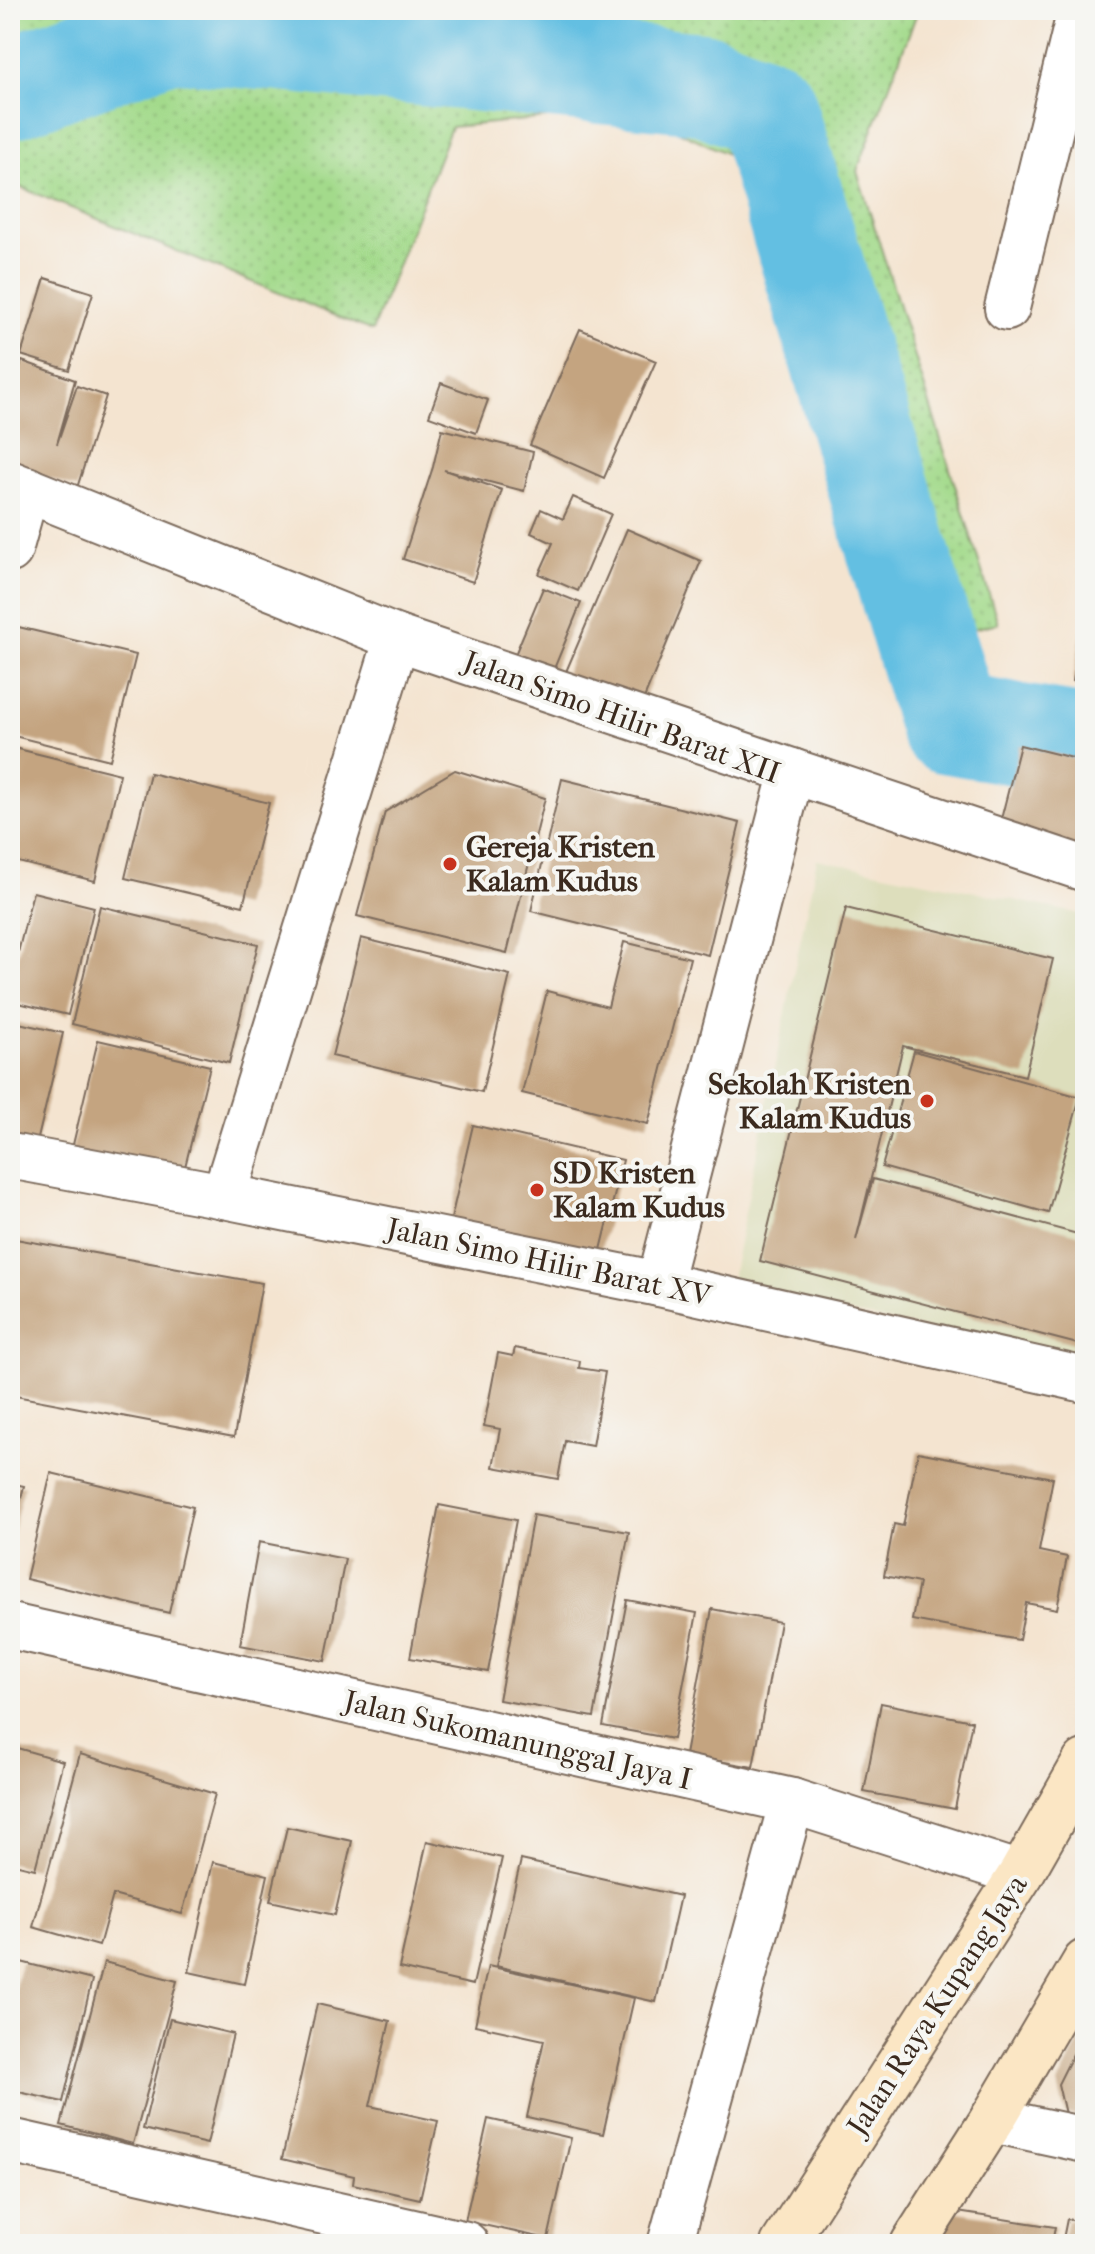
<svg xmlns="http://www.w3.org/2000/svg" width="1095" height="2254" viewBox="0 0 1095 2254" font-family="'IM FELL French Canon',serif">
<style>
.built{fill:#dddebc}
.grass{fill:url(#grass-dots);stroke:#6f8254;stroke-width:2}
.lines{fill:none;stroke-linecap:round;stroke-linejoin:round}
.river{stroke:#64bfe2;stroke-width:102}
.building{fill:#c4a480}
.street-casing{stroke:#7c6b5c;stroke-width:48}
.secondary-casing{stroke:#7c6b5c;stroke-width:48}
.street{stroke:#fff;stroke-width:44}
.secondary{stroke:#fbe6c4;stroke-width:44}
.poi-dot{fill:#c8321e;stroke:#f6f6f2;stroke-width:3}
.labels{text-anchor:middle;stroke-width:8;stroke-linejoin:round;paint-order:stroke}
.street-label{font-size:30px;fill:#3b2a1e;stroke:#f6f6f2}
.poi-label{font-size:30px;font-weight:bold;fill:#3b2a1e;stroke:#f6f6f2;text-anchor:start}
</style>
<defs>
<pattern id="grass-dots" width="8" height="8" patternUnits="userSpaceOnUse" patternTransform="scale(2)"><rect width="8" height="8" fill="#a3da8b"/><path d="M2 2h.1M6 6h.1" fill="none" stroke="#8dbb78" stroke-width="1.8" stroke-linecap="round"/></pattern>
</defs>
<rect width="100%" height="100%" fill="#f6f6f2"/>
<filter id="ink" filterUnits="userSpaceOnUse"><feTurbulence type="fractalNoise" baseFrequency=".0125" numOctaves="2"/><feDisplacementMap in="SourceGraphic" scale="16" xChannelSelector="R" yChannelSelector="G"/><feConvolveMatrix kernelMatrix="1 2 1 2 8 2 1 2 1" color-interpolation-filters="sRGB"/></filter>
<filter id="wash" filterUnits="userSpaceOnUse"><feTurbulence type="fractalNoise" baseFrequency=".006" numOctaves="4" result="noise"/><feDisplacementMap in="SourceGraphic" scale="32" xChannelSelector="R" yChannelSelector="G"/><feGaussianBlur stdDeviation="1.8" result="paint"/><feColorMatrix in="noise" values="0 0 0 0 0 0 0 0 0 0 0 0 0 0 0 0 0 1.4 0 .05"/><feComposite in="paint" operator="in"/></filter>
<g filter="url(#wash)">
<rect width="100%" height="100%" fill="#f4e4d0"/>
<path class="built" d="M817,859l268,56v448l-355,-76z"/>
<path class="grass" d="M10,10h908l-61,161 141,452 -121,29 -128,-488 -115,-54 -183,17 -79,204 -362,-148z"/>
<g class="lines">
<path class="river" d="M10,88l161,-58 530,53 65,25 183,615 136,23"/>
</g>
<g id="blocks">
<g class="building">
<path d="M45,278l48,15 -24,77 -48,-15z"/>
<path d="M580,329l76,32 -52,117 -74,-33z"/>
<path d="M22,361l53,19 -18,64 20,-58 29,10 -29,92 -67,-23v-69z"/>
<path d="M441,383l47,17 -12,33 -47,-17z"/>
<path d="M442,429l91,23 -9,39 -80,-21 58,20 -29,92 -70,-23 30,-92z"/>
<path d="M573,497l38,17 -33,77 -39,-17 14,-31 -22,-10 10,-24 22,10z"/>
<path d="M627,529l74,32 -63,152 -76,-32z"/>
<path d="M543,588l38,15 -34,83 -38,-17z"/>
<path d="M10,625l126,30 -26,105 -100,-25z"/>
<path d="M1083,625h2v58l-12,-2z"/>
<path d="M1020,745l65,16v92l-87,-22z"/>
<path d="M10,747l110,27 -25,107 -85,-21z"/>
<path d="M455,770l90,28 -38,155 -150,-37 28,-104z"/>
<path d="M150,773l119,30 -26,103 -118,-28z"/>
<path d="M562,779l178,44 -32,132 -177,-44z"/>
<path d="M33,892l61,15 -26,108 -58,-14v-16z"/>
<path d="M100,906l158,38 -29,119 -157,-39z"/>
<path d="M846,908l207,51 -28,117 -122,-30 -47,194 17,-61 212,57v110l-325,-85z"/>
<path d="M361,938l149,37 -28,117 -150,-36z"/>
<path d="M624,942l66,16 -42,166 -126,-31 25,-102 61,16z"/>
<path d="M10,1021l53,12 -28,118 -25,-6z"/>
<path d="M98,1040l112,26 -28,113 -111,-26z"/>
<path d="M914,1051l166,46 -32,116 -166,-46z"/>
<path d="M473,1125l150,35 -23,94 -149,-35z"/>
<path d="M10,1238l252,45 -28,154 -224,-42z"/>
<path d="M515,1348l65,13 -1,7 26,4 -13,74 -27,-5 -7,38 -65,-12 7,-38 -16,-3 14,-73 15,3z"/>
<path d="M918,1452l135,26 -14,73 28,6 -10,52 -31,-6 -7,37 -107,-20 7,-37 -35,-7 10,-52 9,2z"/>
<path d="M51,1473l142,34 -24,106 -143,-34z"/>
<path d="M10,1483l14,3 -13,54h-1z"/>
<path d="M439,1505l77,15 -28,152 -78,-14z"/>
<path d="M533,1515l96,17 -35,185 -95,-17z"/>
<path d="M259,1542l86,17 -20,102 -85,-16z"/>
<path d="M627,1600l70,13 -24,126 -70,-13z"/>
<path d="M712,1609l68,13 -27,145 -68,-12z"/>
<path d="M881,1703l91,18 -17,88 -91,-17z"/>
<path d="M10,1746l53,15 -28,108 -25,-6z"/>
<path d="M80,1754l135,40 -33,120 -69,-19 -14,51 -66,-19z"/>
<path d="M287,1827l65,14 -17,74 -65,-14z"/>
<path d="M427,1841l75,17 -29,127 -74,-17z"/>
<path d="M521,1860l159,36 -24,106 -160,-36z"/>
<path d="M213,1862l55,13 -24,109 -55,-12z"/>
<path d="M21,1962l71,18 -29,122 -53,-12v-83z"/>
<path d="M104,1962l73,19 -44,163 -72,-19z"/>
<path d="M488,1966l146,32 -31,136 -76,-17 17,-77 -69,-15z"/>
<path d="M317,2004l73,17 -20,85 68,15 -18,78 -67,-15 1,-8 -72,-17z"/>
<path d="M170,2019l63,15 -26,110 -64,-15z"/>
<path d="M1085,2030v88l-20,-4 -7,-30z"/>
<path d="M488,2119l83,19 -23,101 -83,-18z"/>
<path d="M951,2211l104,16 -3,17h-114z"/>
<path d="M1067,2219l18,4v21h-23z"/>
</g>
</g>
</g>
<g filter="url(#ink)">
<use href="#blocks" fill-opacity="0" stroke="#7c6b5c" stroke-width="2"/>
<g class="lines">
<g class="street-casing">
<g id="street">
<path d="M1007,308l73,-298"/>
<path d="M10,483l387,155 395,133 -133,513"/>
<path d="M10,550l17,-61"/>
<path d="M792,771l293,98"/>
<path d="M10,1156l214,40 435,88 426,96"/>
<path d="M224,1196l173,-558"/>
<path d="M10,1626l782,175 229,73"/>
<path d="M992,2120l93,20"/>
<path d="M10,2141l456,103"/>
<path d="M670,2244l122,-443"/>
</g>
</g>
<g class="secondary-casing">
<g id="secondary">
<path d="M783,2244l238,-370 64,-112"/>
<path d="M913,2244l79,-124 93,-158"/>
</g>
</g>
<use href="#street" class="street"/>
<use href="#secondary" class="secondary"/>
</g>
</g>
<g class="poi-dot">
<circle cx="450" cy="864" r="8"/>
<circle cx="927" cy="1101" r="8"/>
<circle cx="537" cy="1190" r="8"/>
</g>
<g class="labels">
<g class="street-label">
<text transform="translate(622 717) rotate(20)" y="10">Jalan Simo Hilir Barat XII</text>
<text transform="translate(549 1262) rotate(12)" y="10">Jalan Simo Hilir Barat XV</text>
<text transform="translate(518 1740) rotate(13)" y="10">Jalan Sukomanunggal Jaya I</text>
<text transform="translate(937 2005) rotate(-57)" y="10">Jalan Raya Kupang Jaya</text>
</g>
<g class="poi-label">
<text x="466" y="857">Gereja Kristen<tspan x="466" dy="34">Kalam Kudus</tspan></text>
<text x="911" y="1094" text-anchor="end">Sekolah Kristen<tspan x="911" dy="34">Kalam Kudus</tspan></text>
<text x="553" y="1183">SD Kristen<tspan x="553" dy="34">Kalam Kudus</tspan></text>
</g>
</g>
<rect width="1095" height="2254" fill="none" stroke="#f6f6f2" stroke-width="40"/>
</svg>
